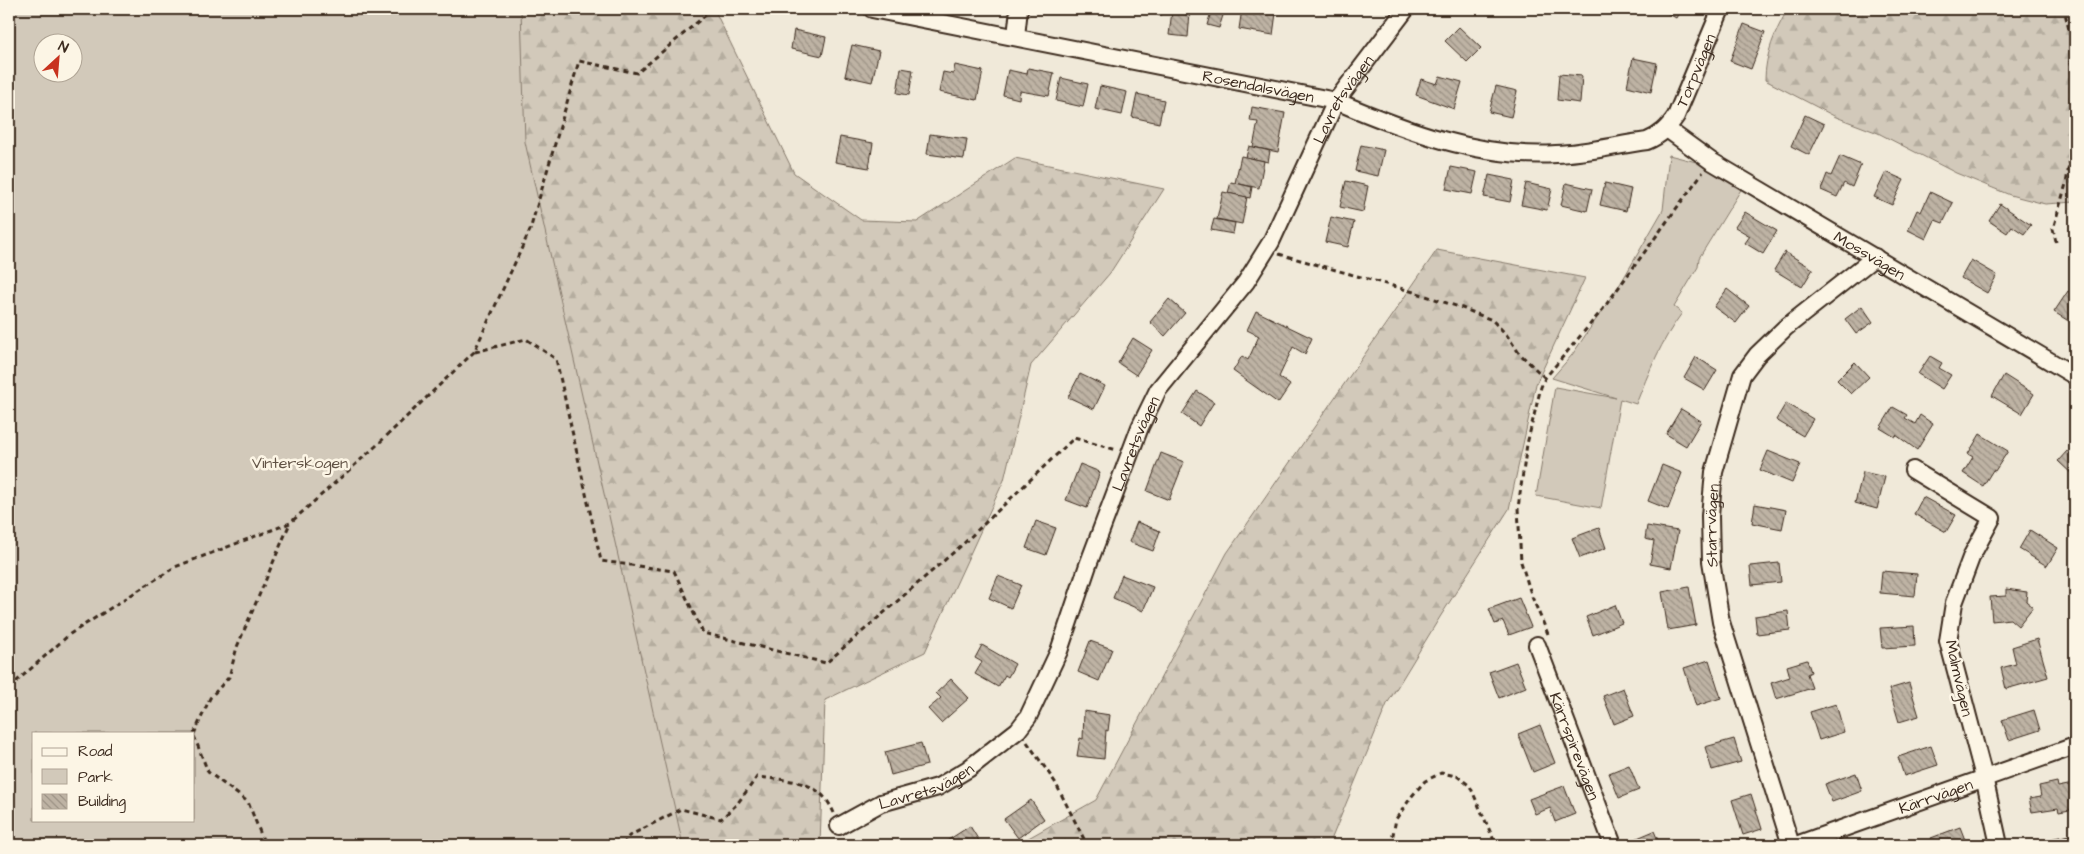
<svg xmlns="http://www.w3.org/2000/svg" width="2084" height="854" viewBox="0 0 2084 854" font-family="'Architects Daughter',sans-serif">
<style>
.forest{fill:url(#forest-firs);stroke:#867a6c;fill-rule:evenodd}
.park{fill:#d2c9ba;stroke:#867a6c;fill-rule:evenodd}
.building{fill:url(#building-back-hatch);stroke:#3b2a1e}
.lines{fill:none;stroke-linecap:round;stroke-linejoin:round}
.street-casing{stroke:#3b2a1e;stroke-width:20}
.path{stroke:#3b2a1e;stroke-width:3;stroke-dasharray:5 4;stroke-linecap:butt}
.street{stroke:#fcf5e5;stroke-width:16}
.labels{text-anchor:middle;stroke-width:5;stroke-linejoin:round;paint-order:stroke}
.street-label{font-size:16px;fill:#3b2a1e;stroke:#fcf5e5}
.park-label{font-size:16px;fill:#615245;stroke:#fcf5e5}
</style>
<defs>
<pattern id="forest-firs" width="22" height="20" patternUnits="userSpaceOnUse" patternTransform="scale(1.25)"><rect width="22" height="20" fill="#d2c9ba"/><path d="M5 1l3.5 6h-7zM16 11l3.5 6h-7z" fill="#b5ad9f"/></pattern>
<pattern id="building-back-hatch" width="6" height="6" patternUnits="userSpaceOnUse" patternTransform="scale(1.25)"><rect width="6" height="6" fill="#beb3a4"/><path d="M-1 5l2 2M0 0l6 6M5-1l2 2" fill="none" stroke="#9c9285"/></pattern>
</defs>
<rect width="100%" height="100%" fill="#f0e9d9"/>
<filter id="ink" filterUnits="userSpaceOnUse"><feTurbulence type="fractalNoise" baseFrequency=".02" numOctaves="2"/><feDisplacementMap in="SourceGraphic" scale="10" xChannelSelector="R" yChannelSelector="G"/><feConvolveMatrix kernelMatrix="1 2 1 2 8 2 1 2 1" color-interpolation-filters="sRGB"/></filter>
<g filter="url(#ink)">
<g class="forest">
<path d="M9,9h705l80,164 67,47 56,2 98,-64 149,31 -54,84 -79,92 -27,115 -79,172 -100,48 -5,145h-811zM42,42h30v30h-30zM34,733h160v87h-160z"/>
<path d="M1788,9h287v193l-30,2 -35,-9 -54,-22 -78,-40 -42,-16 -71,-37c0,-25 10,-49 23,-71z"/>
<path d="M1437,250l148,28 -49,106 -27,125 -69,108 -53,87 -58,141h-313l80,-45 131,-247z"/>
</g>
<g class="park">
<path d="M9,9h512l4,133 158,703h-674zM42,42h30v30h-30zM34,733h160v87h-160z"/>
<path d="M1669,155l39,10 34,23 -43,70 -1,9 -24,40 8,6c-21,28 -33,59 -46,91l-16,-5 -19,109 -65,-12 19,-109 61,11 -64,-20 20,-23 50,-74 41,-71z"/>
</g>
<g class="building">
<path d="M1130,9h32v6l-32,-5z"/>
<path d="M1212,9h13l-6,19 -12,-3z"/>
<path d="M1242,9l34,4 -3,22 -34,-6z"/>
<path d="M1660,9h21l-5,9z"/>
<path d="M1172,11l18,2 -2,24 -19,-2z"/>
<path d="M1744,24l21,8 -14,37 -21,-8z"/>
<path d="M1459,27l22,21 -14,14 -22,-21z"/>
<path d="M794,30l32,7 -4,19 -31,-7z"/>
<path d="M852,45l27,6 -7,31 -27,-6z"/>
<path d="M1633,58l24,5 -6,29 -24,-6z"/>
<path d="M955,65l28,6 -6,29 -38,-8 4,-20 10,2z"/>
<path d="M901,68l12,2 -4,25 -12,-2z"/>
<path d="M1028,68l26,5 -5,23 -29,-5 -1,8 -16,-4 5,-25 19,4z"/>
<path d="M1559,74l23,2 -2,27 -23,-3z"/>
<path d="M1440,76l22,6 -8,27 -38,-14 5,-16 16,5z"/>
<path d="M1061,78l27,6 -5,23 -27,-6z"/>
<path d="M1100,86l27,6 -5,23 -27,-6z"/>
<path d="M1496,86l21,5 -6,26 -22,-5z"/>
<path d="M1137,94l27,6 -5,23 -27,-6z"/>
<path d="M1252,107l33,6 -7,39 -25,-5 5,-25 -8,-1z"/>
<path d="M1805,115l19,9 -15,31 -18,-9z"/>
<path d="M930,134l37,5 -3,20 -37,-5z"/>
<path d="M840,137l33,6 -4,25 -34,-6z"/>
<path d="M1361,145l23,5 -6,26 -23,-5z"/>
<path d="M1249,146l21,5 -2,11 -22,-5z"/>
<path d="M1241,156l23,5 -5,27 -24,-5z"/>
<path d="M1840,156l21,9 -9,22 -8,-4 -7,14 -16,-7 6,-16 4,2z"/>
<path d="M1451,167l26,5 -5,22 -26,-5z"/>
<path d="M1886,172l18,8 -12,25 -18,-8z"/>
<path d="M1489,175l25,5 -4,22 -26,-5z"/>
<path d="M1346,181l22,5 -5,26 -23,-5z"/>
<path d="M1231,182l21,5 -2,11 -22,-5z"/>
<path d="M1526,183l26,6 -5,21 -26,-5z"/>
<path d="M1566,183l26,6 -5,22 -26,-6z"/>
<path d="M1605,183l26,6 -5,22 -26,-6z"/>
<path d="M1223,192l24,5 -5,27 -25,-5z"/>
<path d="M1930,192l23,11 -10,20 -8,-3 -9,19 -18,-9 9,-20 4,2z"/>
<path d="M2000,204l31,21 -7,9 -12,-8 -5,7 -18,-12z"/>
<path d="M1745,212l32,19 -14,23 -18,-11 5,-7 -15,-9z"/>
<path d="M1331,217l23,5 -6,25 -23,-5z"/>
<path d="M1214,219l21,4 -2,11 -22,-4z"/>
<path d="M1785,252l28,17 -11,18 -28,-17z"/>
<path d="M1971,260l26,15 -10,18 -26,-15z"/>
<path d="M1727,289l22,17 -13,17 -22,-16z"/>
<path d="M2068,291l7,4v30l-21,-13z"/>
<path d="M1169,299l16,14 -20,23 -15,-14z"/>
<path d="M1862,306l11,16 -17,12 -11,-15z"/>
<path d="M1256,311l56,27 -7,16 -12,-7 -14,30 11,8 -12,18 -45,-32 9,-15 6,4 11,-24 -12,-6z"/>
<path d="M1133,338l19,12 -16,25 -18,-12z"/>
<path d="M1930,356l12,7 -3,5 12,7 -9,14 -24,-15z"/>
<path d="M1696,357l21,13 -12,20 -21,-12z"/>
<path d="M1855,362l14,15 -18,17 -14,-14z"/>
<path d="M1080,374l25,12 -11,23 -26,-12z"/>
<path d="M2004,375l30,19 -12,20 -30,-18z"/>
<path d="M1197,391l17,11 -15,24 -17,-12z"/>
<path d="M1786,403l27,16 -10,17 -27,-16z"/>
<path d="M1893,407l14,8 -2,3 10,6 5,-9 13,9 -16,26 -21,-15 -1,2 -15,-9z"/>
<path d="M1681,409l20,12 -15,25 -20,-12z"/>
<path d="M1980,434l28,17 -13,20 -2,-1 -10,16 -20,-13 10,-16 -5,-3z"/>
<path d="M1768,451l32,13 -8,19 -32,-13z"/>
<path d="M2067,451l8,7v19l-17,-16z"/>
<path d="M1161,453l23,9 -15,38 -22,-9z"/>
<path d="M1080,464l20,8 -13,36 -21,-8z"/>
<path d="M1662,465l20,8 -14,36 -20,-8z"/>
<path d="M1863,472l22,5 -8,32 -22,-6z"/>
<path d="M1923,497l33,18 -10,17 -32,-18z"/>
<path d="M1755,504l31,6 -4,19 -30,-6z"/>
<path d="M1036,521l20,7 -10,27 -20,-7z"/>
<path d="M1137,522l23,9 -7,20 -24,-9z"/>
<path d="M1647,526l31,5 -7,37 -21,-4 4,-23 -9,-2z"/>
<path d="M1599,528l7,20 -26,10 -8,-20z"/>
<path d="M2030,530l28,18 -11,18 -28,-17z"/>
<path d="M1779,563l2,19 -29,3 -2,-19z"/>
<path d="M1882,571l35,3 -2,22 -35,-3z"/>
<path d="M1122,575l31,12 -10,24 -30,-13z"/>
<path d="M998,576l23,9 -10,23 -22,-10z"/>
<path d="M1689,587l7,38 -28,5 -6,-38z"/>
<path d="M2006,589l21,3 -1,9 7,6 -15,19 -8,-7 -18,2 -2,-24 16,-1z"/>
<path d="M1519,598l12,29 -22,8 -6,-14 -8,3 -6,-15z"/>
<path d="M1615,605l7,18 -29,12 -7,-18z"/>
<path d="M1788,611l2,19 -33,4 -2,-18z"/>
<path d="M1914,626l1,20 -33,2 -2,-20z"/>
<path d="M2037,639l11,38 -42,12 -5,-21 15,-4 -4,-17z"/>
<path d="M1090,641l22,8 -13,32 -21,-9z"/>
<path d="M982,645l33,19 -7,13 -3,-2 -7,12 -23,-13 7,-12 -7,-4z"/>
<path d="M1709,660l12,38 -25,8 -12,-38z"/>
<path d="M1807,660l4,12 -4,2 5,14 -36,11 -5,-16 19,-6 -3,-11z"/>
<path d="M1516,662l10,25 -27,11 -10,-26z"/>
<path d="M951,679l18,19 -28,25 -13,-14 13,-11 -5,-5z"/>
<path d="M1909,683l10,33 -20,6 -10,-33z"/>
<path d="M1623,688l11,28 -20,8 -11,-28z"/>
<path d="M1836,704l8,28 -25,8 -9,-28z"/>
<path d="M2034,710l6,20 -31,10 -7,-20z"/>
<path d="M1084,711l26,4 -2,16 -2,-1 -2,29 -27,-3 3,-18 3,1z"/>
<path d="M1540,725l15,38 -22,9 -15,-38z"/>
<path d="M1734,739l7,23 -29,8 -7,-23z"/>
<path d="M921,743l6,22 -36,10 -6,-23z"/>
<path d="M1931,746l7,19 -34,11 -6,-19z"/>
<path d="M1629,765l10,25 -20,8 -10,-25z"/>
<path d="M1856,773l6,18 -30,11 -7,-18z"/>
<path d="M2057,782l1,5 15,-3 2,25 -16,3 -1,-4 -26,4 -3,-13 12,-2 -2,-11z"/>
<path d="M1564,786l11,28 -20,8 -5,-14 -15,6 -6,-15z"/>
<path d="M1751,794l11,35 -19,6 -11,-35z"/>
<path d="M1031,800l13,19 -26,19 -14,-19z"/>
<path d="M970,826l11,18 -38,1 -1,-1z"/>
<path d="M1960,827l7,18h-33l-3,-7z"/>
<path d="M1654,831l6,14h-23l-2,-6z"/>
<path d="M2069,835l1,4 5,-1v7h-24l-1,-6z"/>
</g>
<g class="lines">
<g class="street-casing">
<g id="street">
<path id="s1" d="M872,9l464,92c68,29 145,58 220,53 30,-1 61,-9 91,-13 14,-6 21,-13 29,-25l45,-107"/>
<path d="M1016,36l3,-27"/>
<path id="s2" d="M1667,129l44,32 364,215"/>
<path d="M1913,470l79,48 -20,37 -18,48 -6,38 36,136 15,68"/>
<path id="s3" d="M1537,645l76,200"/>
<path id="s4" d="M839,826l42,-23 57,-16 30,-18 50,-39 10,-13 31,-66 29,-86 52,-138 18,-37 88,-108 25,-40 65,-141 70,-92"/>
<path id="s5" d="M1791,845l-70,-223 -10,-61 -1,-45 4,-44 28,-97 15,-20 28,-27 90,-71"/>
<path id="s6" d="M1796,845l279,-99"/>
</g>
</g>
<g class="path">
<path d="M2056,242l-3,-13 13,-45 5,-32v-114l-7,-29"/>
<path d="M1279,254l135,38 48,16 30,12 14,14 13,19 26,25"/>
<path d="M475,352l51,-13 30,20 45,202 73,10 29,62 123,30 136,-118 112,-107 43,12"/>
<path d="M1548,634l-16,-37 -11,-35 -3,-54 9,-64 14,-57 4,-9 58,-69 100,-137"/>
<path d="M9,688l61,-54 105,-67 115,-44 86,-77 98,-94 56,-122 49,-169 58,12 76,-64"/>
<path d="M194,734l16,-36 19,-21 8,-30 53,-124"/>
<path d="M194,736l14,36 40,30 17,43"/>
<path d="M1027,742l28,40 32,63"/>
<path d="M623,845l6,-9 52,-27 40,10 16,-15 20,-27c32,4 62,1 77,36"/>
<path d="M1391,845l5,-26 16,-23 13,-15 16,-8 16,3 13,10 26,59"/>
</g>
<use href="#street" class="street"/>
</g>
</g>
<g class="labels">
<g class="street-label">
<text dy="6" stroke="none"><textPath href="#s1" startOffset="882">Torpvägen</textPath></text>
<text dy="6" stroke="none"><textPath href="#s1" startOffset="394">Rosendalsvägen</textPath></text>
<text dy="6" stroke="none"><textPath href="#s4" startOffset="921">Lavretsvägen</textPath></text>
<text dy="6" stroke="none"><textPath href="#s2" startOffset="239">Mossvägen</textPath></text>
<text dy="6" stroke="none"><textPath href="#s4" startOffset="516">Lavretsvägen</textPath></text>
<text dy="6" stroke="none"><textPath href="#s5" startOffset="331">Starrvägen</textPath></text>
<text transform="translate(1960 678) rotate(77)" y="6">Malmvägen</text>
<text dy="6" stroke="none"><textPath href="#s3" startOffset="108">Kärrspirevägen</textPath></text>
<text dy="6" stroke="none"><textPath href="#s4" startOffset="96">Lavretsvägen</textPath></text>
<text dy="6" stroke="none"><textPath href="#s6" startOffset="148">Kärrvägen</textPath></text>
</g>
<g class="park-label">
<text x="300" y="468">Vinterskogen</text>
</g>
</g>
<rect width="2084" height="854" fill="none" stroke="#fcf5e5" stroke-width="30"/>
<rect x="15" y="15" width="2054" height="824" fill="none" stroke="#3b2a1e" stroke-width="2" filter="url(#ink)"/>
<rect x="32" y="732" width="162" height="90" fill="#fcf5e5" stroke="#afa495"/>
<rect x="42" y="748" width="25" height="8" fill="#fcf5e5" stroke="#afa495"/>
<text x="78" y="756" font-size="15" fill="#3b2a1e">Road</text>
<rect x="42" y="769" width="25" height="15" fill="#d2c9ba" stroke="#afa495"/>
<text x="78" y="782" font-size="15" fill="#3b2a1e">Park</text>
<rect x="42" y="794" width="25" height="15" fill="url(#building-back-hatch)" stroke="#afa495"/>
<text x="78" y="806" font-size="15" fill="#3b2a1e">Building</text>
<g transform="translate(58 58) rotate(26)"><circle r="24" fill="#fcf5e5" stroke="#afa495"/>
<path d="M0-4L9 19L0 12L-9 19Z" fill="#c8321e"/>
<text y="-8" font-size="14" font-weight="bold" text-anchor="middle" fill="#3b2a1e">N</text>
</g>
</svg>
